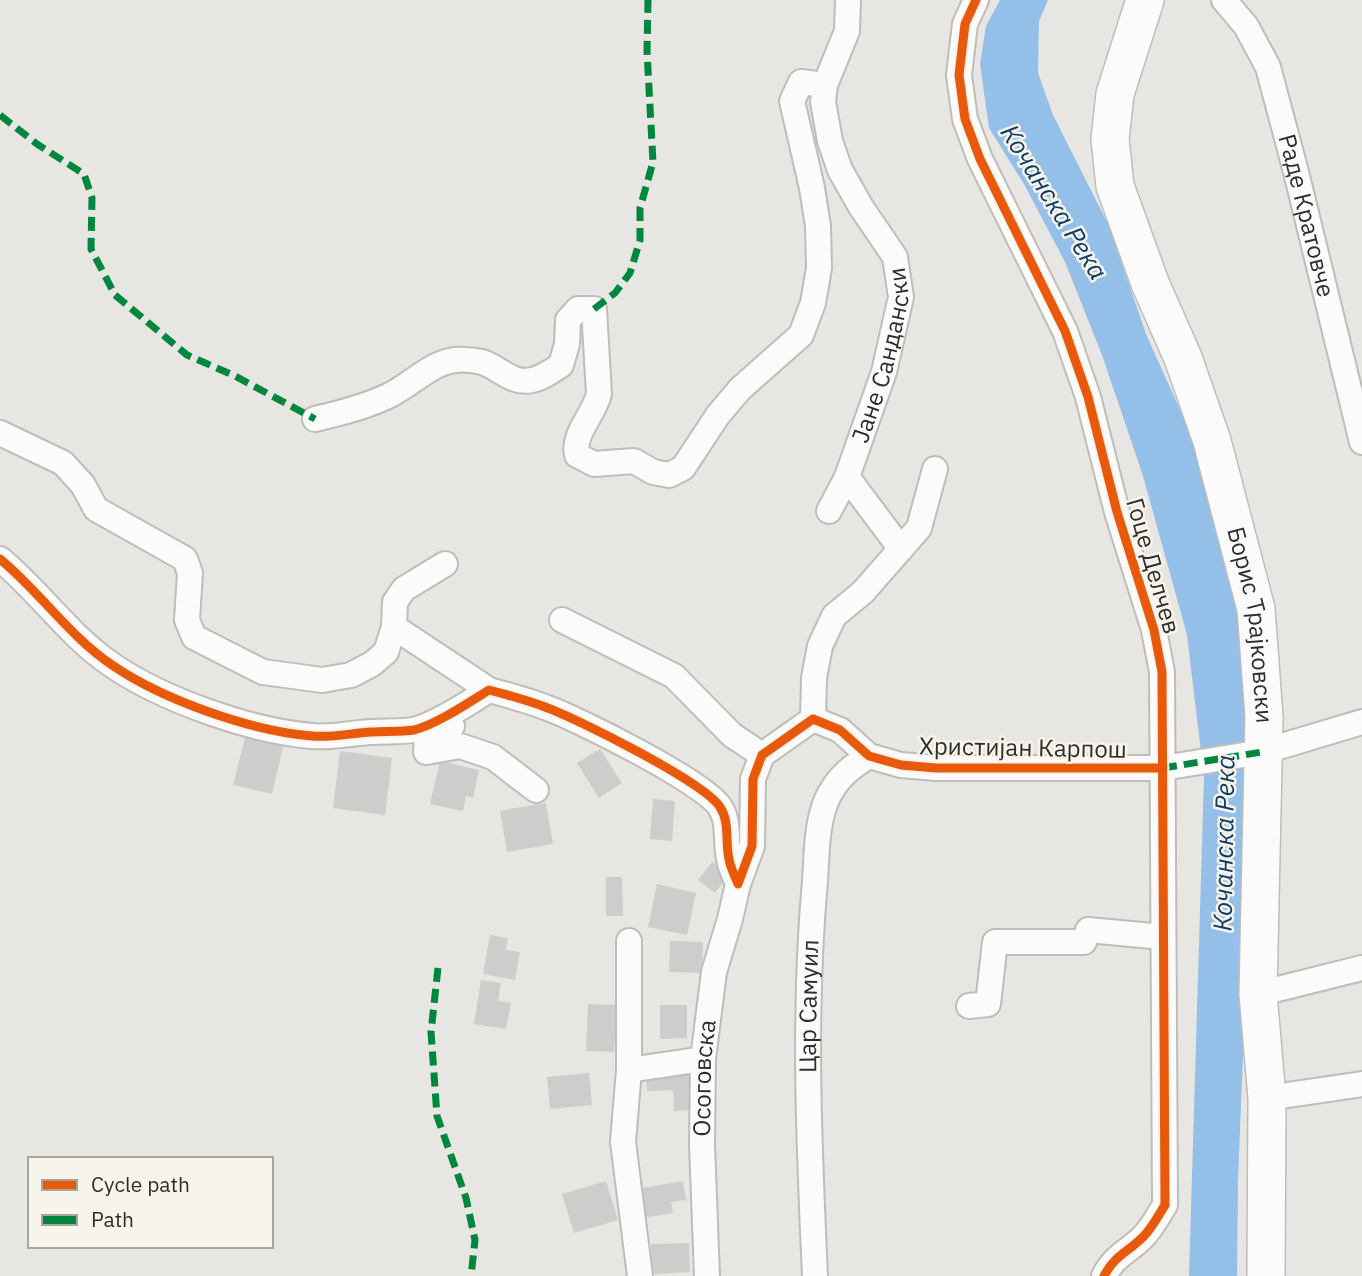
<svg xmlns="http://www.w3.org/2000/svg" width="1362" height="1276" viewBox="0 0 1362 1276" font-family="'IBM Plex Sans',sans-serif">
<style>
.water{fill:#94bfe8}
.building{fill:#cfcdcb}
.lines{fill:none;stroke-linecap:round;stroke-linejoin:round}
.street-casing{stroke:#bebdba;stroke-width:28}
.secondary-casing{stroke:#bebdba;stroke-width:40}
.street{stroke:#fbfbfb;stroke-width:24}
.secondary{stroke:#fbfbfb;stroke-width:37}
.quiet{stroke:#00873e;stroke-width:7;stroke-dasharray:14 7;stroke-linecap:butt}
.cycleway-casing{stroke:#f7f4ec;stroke-width:13}
.cycleway{stroke:#e8590c;stroke-width:9}
.labels{text-anchor:middle;stroke-width:5;stroke-linejoin:round;paint-order:stroke}
.street-label{font-size:24px;fill:#2f2e2b;stroke:#f7f4ec}
.water-label{font-size:26px;font-style:italic;fill:#113e65;stroke:#f7f4ec}
</style>
<rect width="100%" height="100%" fill="#e7e6e2"/>
<path class="water" d="M1000,0h48l-9,21 -1,52 15,42 56,111 37,108 53,118 42,171 10,88 -1,167 -12,302 -1,96h-48l15,-499 -17,-142 -44,-159 -41,-121 -37,-93 -41,-78 -35,-56 -9,-64 6,-38z"/>
<g class="building">
<path d="M246,734l38,9 -12,51 -39,-9z"/>
<path d="M600,749l22,34 -23,15 -22,-35z"/>
<path d="M340,751l52,7 -7,57 -52,-7z"/>
<path d="M440,761l39,9 -6,28 -7,-2 -3,15 -33,-7z"/>
<path d="M653,799l22,2 -3,40 -22,-2z"/>
<path d="M546,803l7,41 -46,8 -7,-41z"/>
<path d="M712,862l17,12 -14,19 -17,-13z"/>
<path d="M606,877h16l1,39h-17z"/>
<path d="M657,884l39,9 -9,42 -39,-8z"/>
<path d="M490,935l18,3 -2,12 14,2 -5,28 -32,-6z"/>
<path d="M670,941l33,1 -1,31 -33,-1z"/>
<path d="M481,980l20,3 -3,18 13,2 -5,26 -32,-5z"/>
<path d="M588,1004l29,1 -3,47 -28,-1z"/>
<path d="M660,1005h27v33l-27,1z"/>
<path d="M699,1068l2,41 -27,2 -1,-21 -26,1 -1,-21z"/>
<path d="M589,1073l3,32 -42,4 -3,-32z"/>
<path d="M606,1181l12,39 -44,13 -12,-39z"/>
<path d="M683,1181l3,19 -15,2 2,11 -37,6 -4,-29z"/>
<path d="M689,1243l1,29 -38,2 -1,-30z"/>
</g>
<g class="lines">
<g class="street-casing">
<g id="street">
<path d="M976,0l-11,24 -6,51 6,44 15,40 85,172 23,66 29,115 37,118 8,42 3,533c-7,11 -13,23 -22,32 -15,15 -28,18 -39,39"/>
<path id="s1" d="M1224,0l22,26 22,41 28,105 66,270"/>
<path d="M315,419c26,-6 50,-12 73,-23 22,-10 42,-33 67,-36 9,-1 18,0 27,2 17,5 30,23 50,18 10,-2 20,-9 29,-15l6,-21 1,-24 10,-11h16l5,85c-5,21 -27,40 -22,61l17,9 40,-3 19,11 16,3 14,-7 35,-53 22,-26 61,-54 12,-32 6,-35 -1,-42 -6,-38 -20,-87 9,-19 24,3"/>
<path d="M0,433l63,30 20,22 13,24 89,50 5,14 -3,47 7,17 69,35 59,8 29,-5 21,-11 14,-12 8,-25"/>
<path d="M847,477l54,72"/>
<path id="s2" d="M829,511l18,-34 37,-105 17,-75 -6,-40 -34,-50 -21,-37 -10,-29 -7,-39 2,-17 22,-54 1,-31"/>
<path d="M0,559c40,33 69,77 112,106 51,35 139,66 200,71 19,2 40,-3 59,-4 14,-1 29,0 43,-2 23,-6 54,-27 75,-40 19,5 38,10 56,17 31,11 159,75 175,100 10,15 5,35 9,52 1,8 6,17 9,25l14,-38 1,-67 9,-24 51,-36 27,11 29,26 32,9 35,3h227l99,-16 100,-30"/>
<path d="M445,564l-41,25 -9,13 -1,25 95,63"/>
<path d="M562,620l112,56 58,59 30,20"/>
<path d="M813,719l1,-41 6,-32 14,-30 29,-24 56,-64 16,-59"/>
<path d="M452,726l-25,12 -1,14 34,-6 33,11 43,33"/>
<path d="M629,941v129l-6,72 17,134"/>
<path d="M1258,994l104,-26"/>
<path d="M969,1006l19,-2 7,-62h89l4,-12 75,7"/>
<path d="M629,1070l74,-11"/>
<path d="M1267,1098l95,-14"/>
<path id="s3" d="M707,1276l-5,-132 1,-85 11,-87 16,-53 8,-35"/>
<path id="s4" d="M815,1276c-6,-131 -12,-264 0,-395 2,-27 1,-59 13,-84 10,-20 23,-30 41,-41"/>
</g>
</g>
<g class="secondary-casing">
<g id="secondary">
<path id="s5" d="M1145,0l-30,94 -5,45 5,47 35,97 33,75 29,83 44,168 8,108 -6,277 9,104 -1,178"/>
</g>
</g>
<use href="#street" class="street"/>
<use href="#secondary" class="secondary"/>
<g class="quiet">
<path d="M0,115l37,29 47,30 8,24 -1,51 24,46 72,60 48,21 80,43"/>
<path d="M594,309l21,-16 15,-20 10,-33v-32l13,-46 -6,-111 1,-51"/>
<path d="M1163,768l99,-16"/>
<path d="M438,968l-7,64 6,84 29,82 9,42 -4,36"/>
</g>
<g class="cycleway-casing">
<g id="cycleway">
<path d="M976,0l-11,24 -6,51 6,44 15,40 85,172 23,66 29,115 37,118 8,42 3,533c-7,11 -13,23 -22,32 -15,15 -28,18 -39,39"/>
<path d="M0,559c40,33 69,77 112,106 51,35 139,66 200,71 19,2 40,-3 59,-4 14,-1 29,0 43,-2 23,-6 54,-27 75,-40 19,5 38,10 56,17 31,11 159,75 175,100 10,15 5,35 9,52 1,8 6,17 9,25l14,-38 1,-67 9,-24 51,-36 27,11 29,26 32,9 35,3h227"/>
</g>
</g>
<use href="#cycleway" class="cycleway"/>
</g>
<g class="labels">
<g class="street-label">
<text dy="8" stroke="none"><textPath href="#s1" startOffset="234">Раде Кратовче</textPath></text>
<text dy="8" stroke="none"><textPath href="#s2" startOffset="166">Јане Сандански</textPath></text>
<text transform="translate(1153 566) rotate(74)" y="8">Гоце Делчев</text>
<text dy="8" stroke="none"><textPath href="#s5" startOffset="653">Борис Трајковски</textPath></text>
<text transform="translate(1023 748) rotate(1)" y="8">Христијан Карпош</text>
<text dy="8" stroke="none"><textPath href="#s4" startOffset="270">Цар Самуил</textPath></text>
<text dy="8" stroke="none"><textPath href="#s3" startOffset="198">Осоговска</textPath></text>
</g>
<g class="water-label">
<text transform="translate(1054 202) rotate(58)" y="9">Кочанска Река</text>
<text transform="translate(1224 843) rotate(-89)" y="9">Кочанска Река</text>
</g>
</g>
<rect x="28" y="1157" width="245" height="91" fill="#f7f4ec" stroke="#a7a59f" stroke-width="2"/>
<rect x="42" y="1180" width="35" height="10" fill="#e8590c" stroke="#a7a59f" stroke-width="2"/>
<text x="91" y="1192" font-size="21" fill="#2f2e2b">Cycle path</text>
<rect x="42" y="1215" width="35" height="10" fill="#00873e" stroke="#a7a59f" stroke-width="2"/>
<text x="91" y="1227" font-size="21" fill="#2f2e2b">Path</text>
</svg>
